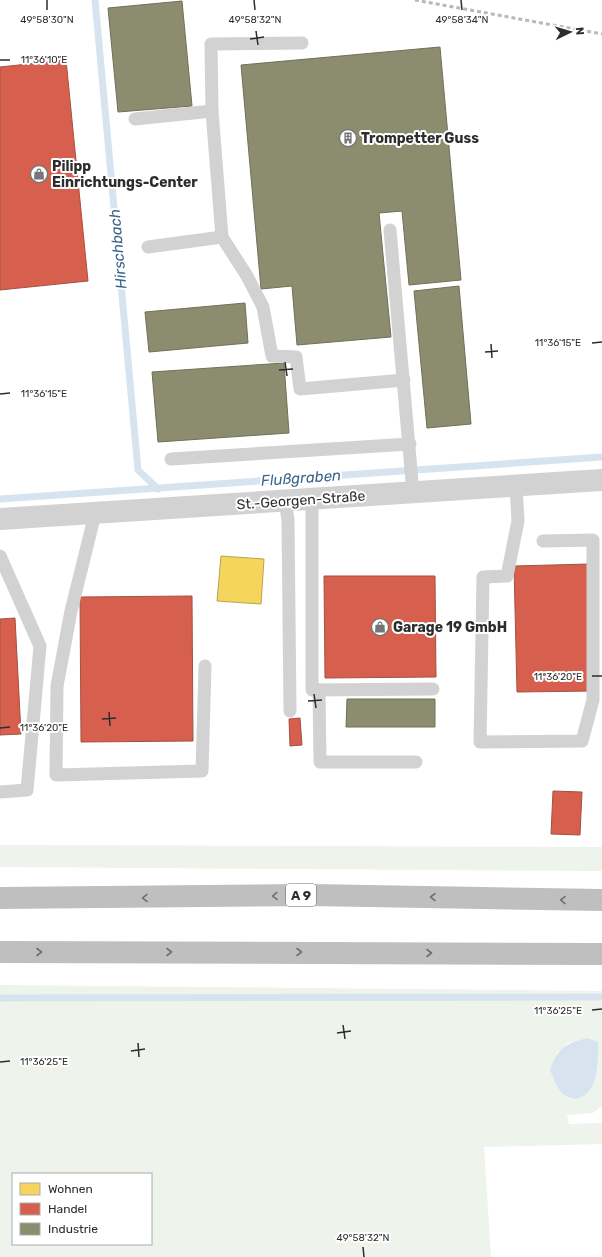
<svg xmlns="http://www.w3.org/2000/svg" width="602" height="1257" viewBox="0 0 602 1257" font-family="Rubik,sans-serif">
<style>
.green{fill:#eef3eb;fill-rule:evenodd}
.water{fill:#d7e4f0}
.homes{fill:#f6d55c;stroke:#baa34e}
.shops{fill:#d6604d;stroke:#a35143}
.industry{fill:#8c8c6e;stroke:#70705a}
.lines{fill:none;stroke-linecap:round;stroke-linejoin:round}
.stream{stroke:#d7e4f0;stroke-width:7}
.service{stroke:#d2d2d2;stroke-width:13}
.tertiary{stroke:#d2d2d2;stroke-width:22}
.motorway{stroke:#bfbfbf;stroke-width:22}
.rail{stroke:#b9b9b9;stroke-width:3;stroke-dasharray:4 3;stroke-linecap:butt}
.oneway{stroke:#6f6f6f}
.ticks{fill:none;stroke:#2d2d2d;stroke-width:1.5}
.labels{text-anchor:middle;stroke-width:4;stroke-linejoin:round;paint-order:stroke}
.shield{fill:#fff;stroke:#6c6c6c;stroke-width:1}
.shield-label{font-size:13px;font-weight:bold;fill:#2d2d2d}
.poi-label{font-size:14px;font-weight:bold;fill:#2d2d2d;stroke:#fff;text-anchor:start}
.street-label{font-size:14px;fill:#2d2d2d;stroke:#fff}
.water-label{font-size:15px;font-style:italic;fill:#3d658c;stroke:#fff}
.ticks-label{font-size:10px;text-anchor:middle;fill:#2d2d2d;stroke:#fff;stroke-width:4;stroke-linejoin:round;paint-order:stroke}
</style>
<rect width="100%" height="100%" fill="#fff"/>
<g class="green">
<path d="M0,845l602,2v24l-602,-4z"/>
<path d="M0,985l602,6v115l-9,7 -26,2 2,9 33,-1v21l-118,3 7,110h-491zM587,1038l8,40 -7,14 -11,7 -21,-45 12,-11zM13,1174h138v70h-138z"/>
</g>
<path class="water" d="M587,1038l11,4c0,15 1,38 -10,50 -2,3 -7,5 -11,7 -18,-2 -20,-13 -27,-29 8,-22 14,-26 37,-32z"/>
<path class="homes" d="M221,556l43,3 -3,45 -44,-3z"/>
<g class="shops">
<path d="M66,60l22,221 -88,9v-223z"/>
<path d="M589,564l3,127 -75,1 -3,-126z"/>
<path d="M324,576h111l1,101 -111,1z"/>
<path d="M192,596l1,145 -112,1 -1,-145z"/>
<path d="M15,618l6,116 -21,1v-116z"/>
<path d="M300,718l2,27 -12,1 -1,-27z"/>
<path d="M553,791l29,1 -2,43 -29,-1z"/>
</g>
<g class="industry">
<path d="M182,1l10,105 -74,6 -10,-104z"/>
<path d="M440,47l21,233 -52,5 -7,-74 -23,2 12,124 -94,8 -5,-59 -31,3 -20,-224z"/>
<path d="M459,286l12,138 -44,4 -13,-137z"/>
<path d="M245,303l3,40 -99,9 -4,-40z"/>
<path d="M284,363l5,70 -131,9 -6,-70z"/>
<path d="M347,699h88v28h-89z"/>
</g>
<g class="lines">
<g class="stream">
<path d="M95,0l43,470 20,19"/>
<path d="M0,499l602,-42"/>
<path d="M0,998l602,-1"/>
</g>
<g class="service">
<path d="M302,43l-91,1 1,67 10,126 25,39 16,31 9,49 24,1 4,32 104,-9"/>
<path d="M135,119l77,-8"/>
<path d="M390,230l23,263"/>
<path d="M148,247l74,-10"/>
<path d="M171,459l239,-15"/>
<path d="M516,486l2,35 -11,55 -24,1 -3,165 102,-1 11,-41v-160l-50,1"/>
<path d="M312,500v190l121,-1"/>
<path d="M285,501l3,19 2,191"/>
<path d="M95,514l-24,97 -14,75 -1,89 146,-4 3,-105"/>
<path d="M0,556l40,90 -13,144 -27,2"/>
<path d="M319,690l1,72h96"/>
</g>
<path class="tertiary" d="M0,519l602,-39"/>
<g class="motorway">
<path d="M0,898l311,-3 291,5"/>
<path d="M0,952l602,2"/>
</g>
<path class="rail" d="M415,0l187,34"/>
</g>
<defs><path id="oneway-chevron" d="M-2-3.5L2.5 0L-2 3.5" fill="none" stroke-width="1.6" stroke-linecap="round" stroke-linejoin="round"/></defs>
<g class="oneway">
<use href="#oneway-chevron" transform="translate(275 896) rotate(179)"/>
<use href="#oneway-chevron" transform="translate(433 897) rotate(-179)"/>
<use href="#oneway-chevron" transform="translate(145 898) rotate(179)"/>
<use href="#oneway-chevron" transform="translate(563 900) rotate(-179)"/>
<use href="#oneway-chevron" transform="translate(39 952)"/>
<use href="#oneway-chevron" transform="translate(169 952)"/>
<use href="#oneway-chevron" transform="translate(299 952)"/>
<use href="#oneway-chevron" transform="translate(429 953)"/>
</g>
<path class="ticks" d="M47,0v10M254,0l1,10M461,0l1,10M256,31l2,14M250,39l14,-2M0,60h10M592,343l10,-1M491,344l1,14M485,352l13,-1M285,362l2,14M279,370l14,-1M0,394l10,-1M592,676h10M314,694l2,14M308,701l14,-1M109,712l1,14M102,719l14,-1M0,728l10,-1M592,1010l10,-1M343,1025l2,14M337,1033l14,-2M138,1043l1,14M131,1051l14,-2M0,1062l10,-1M363,1247l1,10"/>
<defs>
<g id="building-ring" transform="scale(0.9)"><circle r="9.5" fill="#fff" stroke="#767676" stroke-width="1.5"/><path d="M-4-6H4V6H1V3H-1V6H-4ZM-2.5-4.3h1.7v1.8h-1.7ZM.8-4.3h1.7v1.8H.8ZM-2.5-1h1.7V.8h-1.7ZM.8-1h1.7V.8H.8Z" fill="#767676"/></g>
<g id="shop-ring" transform="scale(0.9)"><circle r="9.5" fill="#fff" stroke="#767676" stroke-width="1.5"/><path d="M-5-2.5h2.3a2.7 3.5 0 0 1 5.4 0H5L5.5 6h-11ZM-1.5-2.5h3a1.5 2.3 0 0 0-3 0Z" fill="#767676"/></g>
</defs>
<g fill-rule="evenodd">
<use href="#building-ring" x="348" y="138"/>
<use href="#shop-ring" x="39" y="174"/>
<use href="#shop-ring" x="380" y="627"/>
</g>
<g class="labels">
<rect class="shield" x="286" y="884" width="30" height="22" rx="3"/>
<g class="shield-label">
<text x="301" y="900">A 9</text>
</g>
<g class="poi-label">
<text x="361" y="143">Trompetter Guss</text>
<text x="52" y="171">Pilipp<tspan x="52" dy="16">Einrichtungs-Center</tspan></text>
<text x="393" y="632">Garage 19 GmbH</text>
</g>
<g class="street-label">
<text transform="translate(301 500) rotate(-4)" y="5">St.-Georgen-Straße</text>
</g>
<g class="water-label">
<text transform="translate(118 249) rotate(-95)" y="5">Hirschbach</text>
<text transform="translate(301 478) rotate(-4)" y="5">Flußgraben</text>
</g>
</g>
<g class="ticks-label">
<text x="47" y="23">49°58'30"N</text>
<text x="255" y="23">49°58'32"N</text>
<text x="462" y="23">49°58'34"N</text>
<text x="44" y="63">11°36'10"E</text>
<text x="558" y="346">11°36'15"E</text>
<text x="44" y="397">11°36'15"E</text>
<text x="558" y="680">11°36'20"E</text>
<text x="44" y="731">11°36'20"E</text>
<text x="558" y="1014">11°36'25"E</text>
<text x="44" y="1065">11°36'25"E</text>
<text x="363" y="1241">49°58'32"N</text>
</g>
<rect x="12" y="1173" width="140" height="72" fill="#ffffff" stroke="#ababab"/>
<rect x="20" y="1183" width="20" height="12" fill="#f6d55c" stroke="#ababab"/>
<text x="48" y="1193" font-size="12" fill="#2d2d2d">Wohnen</text>
<rect x="20" y="1203" width="20" height="12" fill="#d6604d" stroke="#ababab"/>
<text x="48" y="1213" font-size="12" fill="#2d2d2d">Handel</text>
<rect x="20" y="1223" width="20" height="12" fill="#8c8c6e" stroke="#ababab"/>
<text x="48" y="1233" font-size="12" fill="#2d2d2d">Industrie</text>
<g transform="translate(570 32) rotate(85)" stroke="#ffffff" stroke-width="3" paint-order="stroke">
<path d="M0-3L7 15L0 10L-7 15Z" fill="#2d2d2d"/>
<text y="-6" font-size="11" font-weight="bold" text-anchor="middle" fill="#2d2d2d">N</text>
</g>
</svg>
